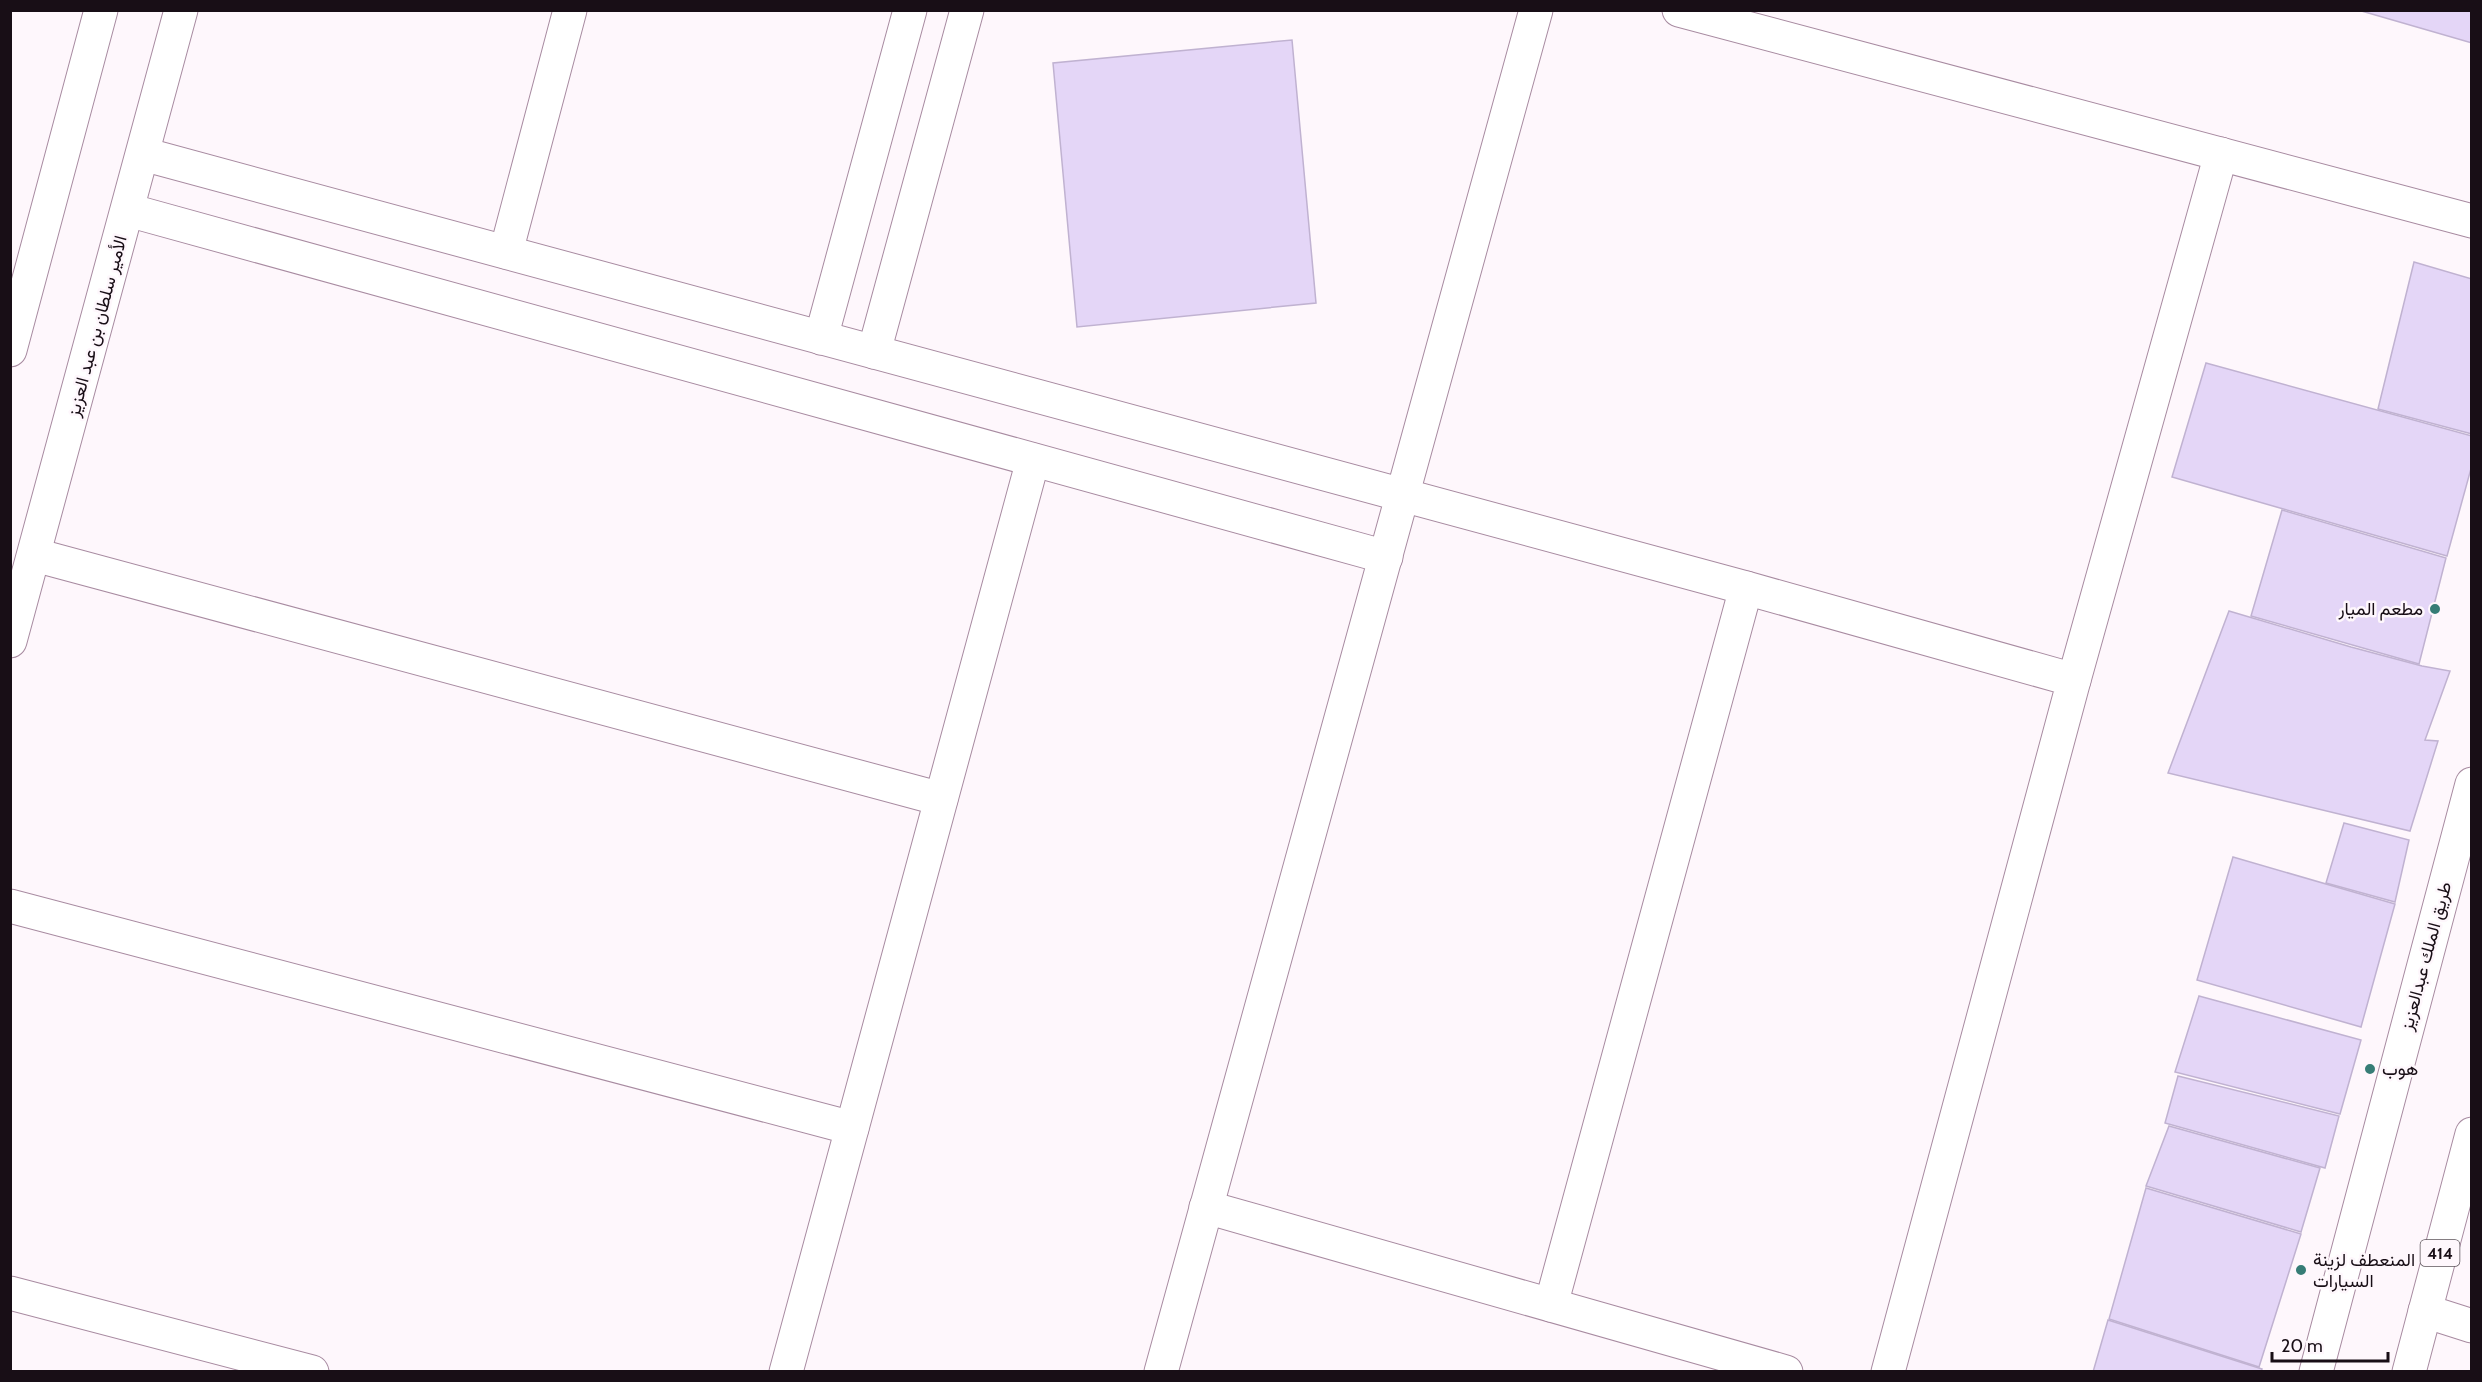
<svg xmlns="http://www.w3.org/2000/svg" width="2482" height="1382" viewBox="0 0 2482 1382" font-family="Cabin,Vazirmatn,sans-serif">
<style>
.building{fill:#e4d6f7;stroke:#c0b2d1;stroke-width:1.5}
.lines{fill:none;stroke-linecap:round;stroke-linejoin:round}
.minor-casing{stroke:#a88ba1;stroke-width:35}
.tertiary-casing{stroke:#a88ba1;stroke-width:35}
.trunk-casing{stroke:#a88ba1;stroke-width:35}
.minor{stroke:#fff;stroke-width:33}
.tertiary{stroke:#fff;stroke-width:33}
.trunk{stroke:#fff;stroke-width:33}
.poi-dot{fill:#367d76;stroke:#fef7fc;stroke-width:2}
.labels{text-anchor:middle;stroke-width:5;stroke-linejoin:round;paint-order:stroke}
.shield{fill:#fef7fc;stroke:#5d545b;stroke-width:1.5}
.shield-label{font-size:16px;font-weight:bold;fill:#180e16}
.street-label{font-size:18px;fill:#180e16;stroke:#fef7fc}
.poi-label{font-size:18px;fill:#180e16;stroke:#fef7fc;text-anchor:start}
</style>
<rect width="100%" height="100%" fill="#fef7fc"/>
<g class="building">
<path d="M2358,10h114v33z"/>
<path d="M1292,40l24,263 -239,24 -24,-264z"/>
<path d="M2414,262l58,17v155l-94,-25z"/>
<path d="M2206,363l266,73v29l-25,91 -275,-79z"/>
<path d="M2282,510l164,48 -27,106 -168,-48z"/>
<path d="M2229,611l122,36 71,19 28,5 -25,69 13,1 -28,90 -242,-58z"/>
<path d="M2344,823l65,17 -14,62 -69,-19z"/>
<path d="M2233,857l162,47 -34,123 -164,-47z"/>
<path d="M2199,996l162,44 -21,74 -165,-42z"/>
<path d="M2178,1076l161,40 -14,52 -160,-45z"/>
<path d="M2169,1126l151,42 -19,64 -155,-46z"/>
<path d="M2146,1188l155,46 -42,133 -150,-48z"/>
<path d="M2108,1320l154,49 -1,3h-168z"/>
</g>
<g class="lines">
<g class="minor-casing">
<g id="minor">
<path d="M1679,10l793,211"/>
<path d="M143,154l1603,434 328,92 -186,692"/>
<path d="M128,210l1258,347"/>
<path d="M506,252l64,-242"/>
<path d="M821,338l89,-328"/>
<path d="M874,352l93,-342"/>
<path d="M35,555l906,244"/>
<path d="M2074,680l147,-526"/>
<path d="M10,906l842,222"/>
<path d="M1206,1207l580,165"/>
<path d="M10,1293l302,79"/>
<path d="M1551,1305l195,-717"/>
<path d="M2425,1311l47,15"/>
<path d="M786,1372l247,-912"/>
<path d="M1161,1372l375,-1362"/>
</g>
</g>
<g class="tertiary-casing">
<g id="tertiary">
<path d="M10,350l91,-340"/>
<path d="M10,641l171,-631"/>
</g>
</g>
<g class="trunk-casing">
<g id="trunk">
<path d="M2316,1372l156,-588"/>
<path d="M2409,1372l63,-238"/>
</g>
</g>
<use href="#minor" class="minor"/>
<use href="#tertiary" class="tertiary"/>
<use href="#trunk" class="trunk"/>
</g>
<g class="poi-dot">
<circle cx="2435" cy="609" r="6"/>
<circle cx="2370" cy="1069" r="6"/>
<circle cx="2301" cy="1270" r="6"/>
</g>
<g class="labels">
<rect class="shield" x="2420.5" y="1240" width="39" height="26" rx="4.5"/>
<g class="shield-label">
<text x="2440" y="1259">414</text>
</g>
<g class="street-label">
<text transform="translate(97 326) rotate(-75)" y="6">الأمير سلطان بن عبد العزيز</text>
<text transform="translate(2426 956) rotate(-75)" y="6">طريق الملك عبدالعزيز</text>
</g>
<g class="poi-label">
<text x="2423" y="615" text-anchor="end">مطعم الميار</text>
<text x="2382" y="1075">هوب</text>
<text x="2313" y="1266">المنعطف لزينة<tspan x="2313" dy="21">السيارات</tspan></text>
</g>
</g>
<rect width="2482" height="1382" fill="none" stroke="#180e16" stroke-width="24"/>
<path d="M2272 1352v9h116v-9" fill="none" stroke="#180e16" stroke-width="3"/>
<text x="2281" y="1352" font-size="18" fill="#180e16" stroke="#fef7fc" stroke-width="4.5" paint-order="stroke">20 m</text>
</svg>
